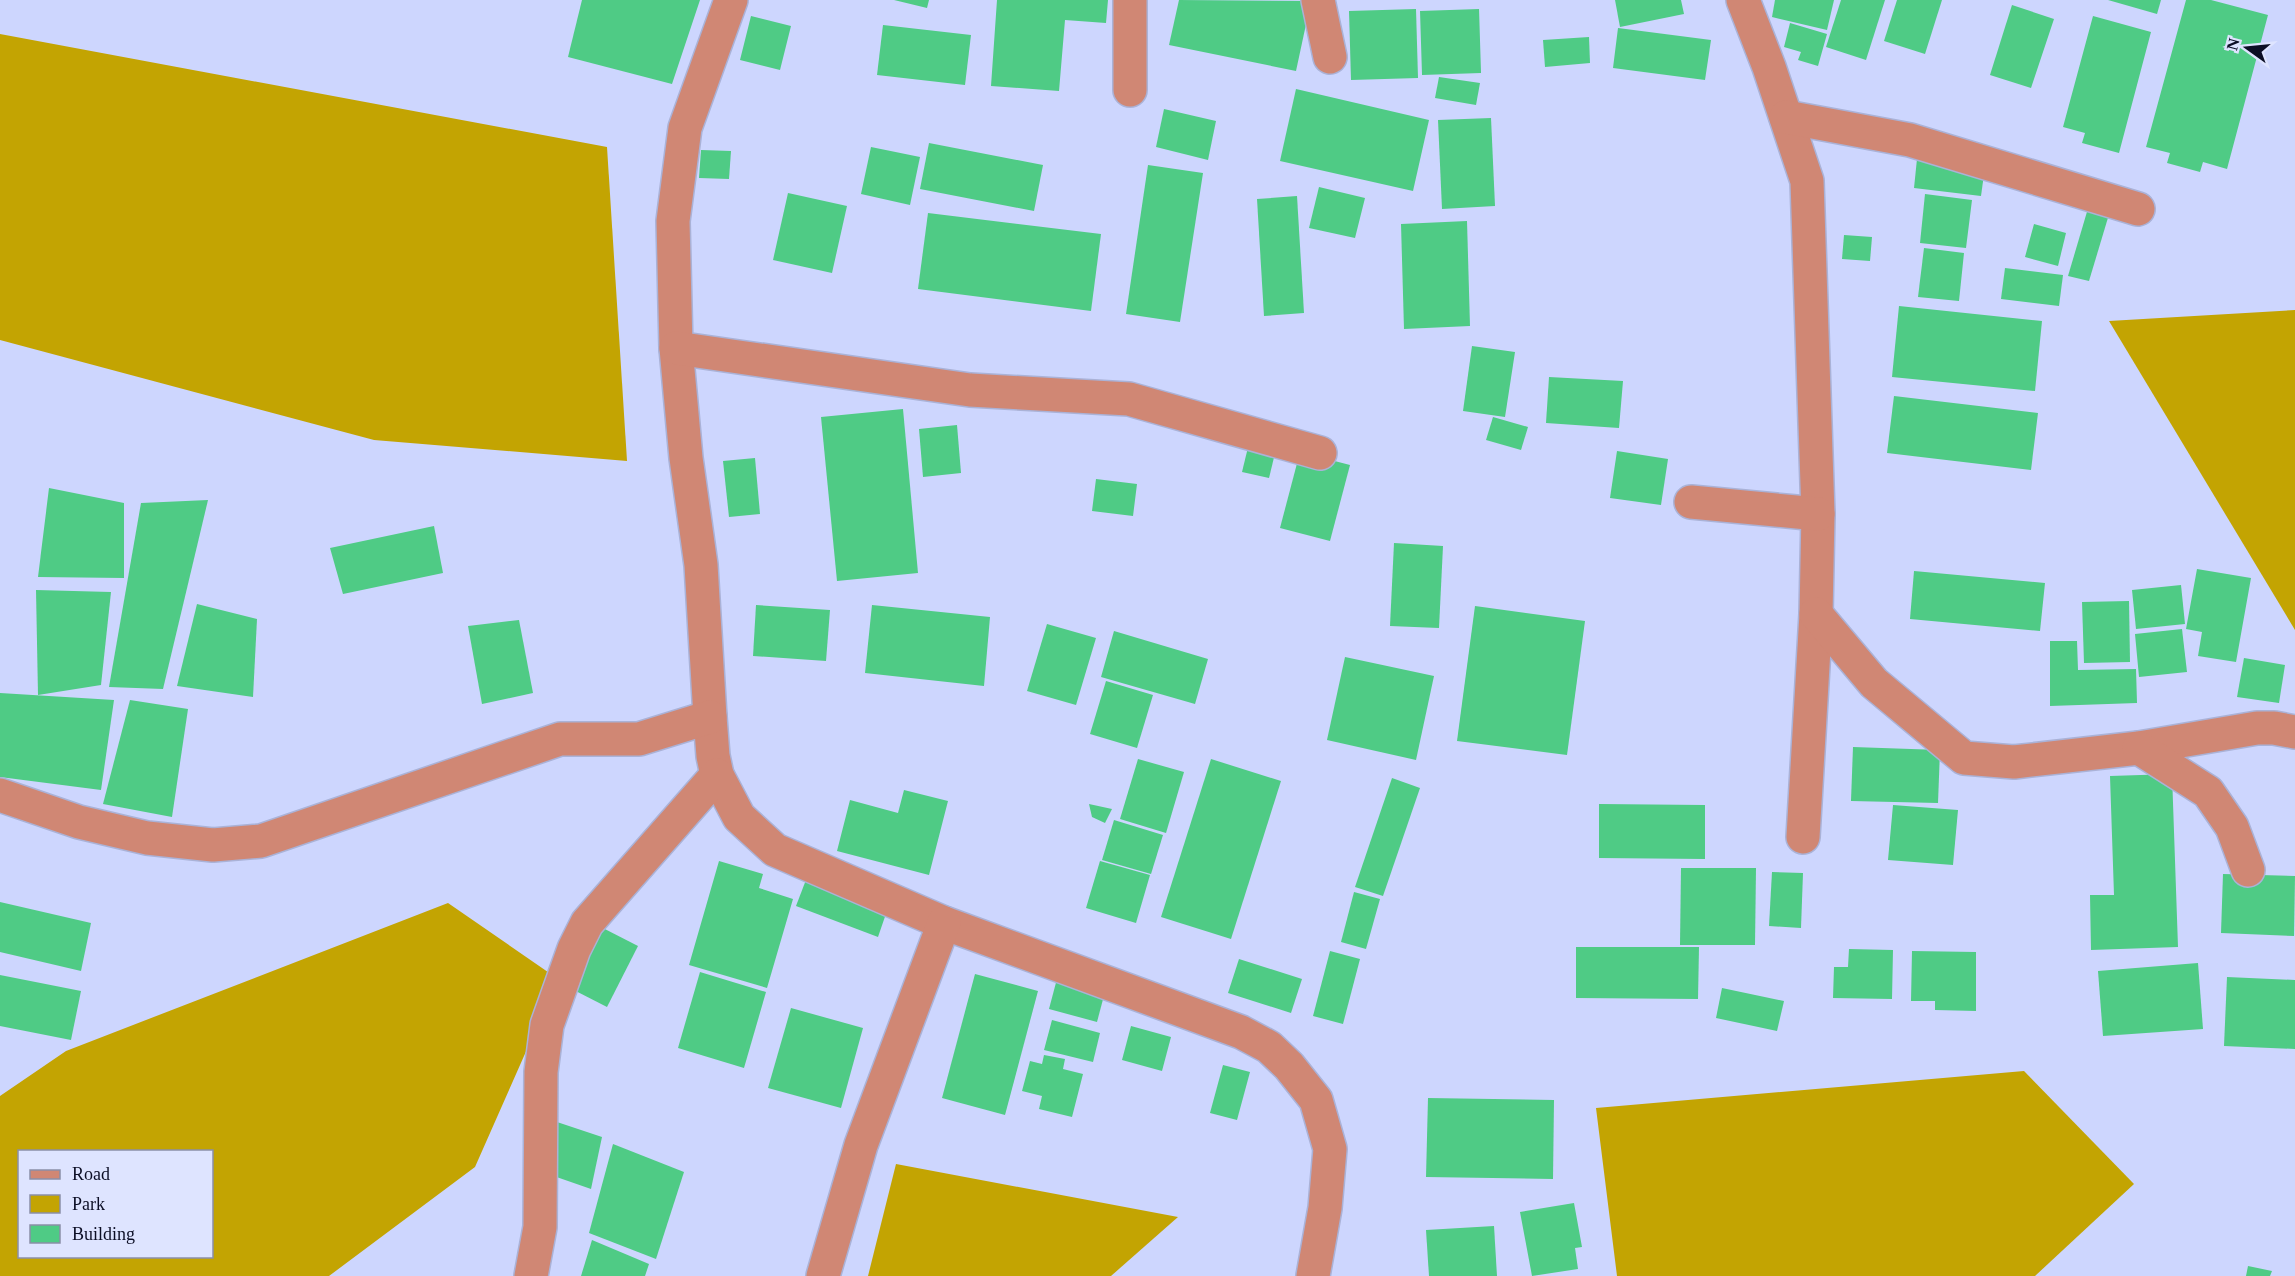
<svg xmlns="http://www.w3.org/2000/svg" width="2295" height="1276" viewBox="0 0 2295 1276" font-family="Georgia,serif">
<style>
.green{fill:#c3a402;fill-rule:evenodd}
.building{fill:#4fcb85}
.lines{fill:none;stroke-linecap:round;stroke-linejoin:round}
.street-casing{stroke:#aab2d7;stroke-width:36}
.street{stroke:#d08774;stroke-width:33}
</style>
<rect width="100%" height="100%" fill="#cdd6fe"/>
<g class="green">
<path d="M0,34l607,113 20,314 -253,-21 -374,-100z"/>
<path d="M2295,310v320l-186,-309z"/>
<path d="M448,903l110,76 -83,188 -146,109h-329v-180l66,-45zM20,1152h192v104h-192z"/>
<path d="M2024,1071l110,113 -99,92h-418l-21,-168z"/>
<path d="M896,1164l282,53 -67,59h-243z"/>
</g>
<g class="building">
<path d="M582,0h118l-28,84 -104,-27z"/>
<path d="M894,0h35l-2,8z"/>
<path d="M997,0h111l-2,23 -41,-3 -6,71 -68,-5z"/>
<path d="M1179,0l132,1 -15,70 -127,-26z"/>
<path d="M1615,0h66l3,14 -64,13z"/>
<path d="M1775,0h59l-7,30 -55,-13z"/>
<path d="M1841,0h44l-19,60 -40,-13z"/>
<path d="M1897,0h45l-17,54 -41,-13z"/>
<path d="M2108,0h53l-4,14z"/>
<path d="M2186,0h25l57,15 -41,154 -24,-7 -3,10 -33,-9 3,-10 -24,-6z"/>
<path d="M2012,5l42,14 -23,69 -41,-13z"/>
<path d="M1416,9l2,69 -67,2 -2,-69z"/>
<path d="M1479,9l2,64 -59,2 -2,-64z"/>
<path d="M751,16l40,10 -11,44 -40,-10z"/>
<path d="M2093,16l58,16 -32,121 -37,-10 3,-10 -22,-6z"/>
<path d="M1790,23l37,11 -9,32 -20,-6 3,-8 -17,-5z"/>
<path d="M883,25l88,10 -6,50 -88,-10z"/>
<path d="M1618,28l93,12 -6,40 -92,-12z"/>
<path d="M1589,37l1,26 -45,4 -2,-27z"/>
<path d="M1439,77l41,6 -4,22 -41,-7z"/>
<path d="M1296,89l133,31 -16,71 -133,-30z"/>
<path d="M1164,109l52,12 -8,39 -52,-13z"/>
<path d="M1491,118l4,88 -53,3 -4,-89z"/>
<path d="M929,143l114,22 -9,46 -114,-22z"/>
<path d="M871,147l49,10 -10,48 -49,-11z"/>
<path d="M701,150l30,1 -2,28 -30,-1z"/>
<path d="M1917,159l68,8 -4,29 -67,-8z"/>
<path d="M1148,165l55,8 -23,149 -54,-8z"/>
<path d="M1319,187l46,11 -10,40 -46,-10z"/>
<path d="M788,193l59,13 -15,67 -59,-13z"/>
<path d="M1925,194l47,6 -6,48 -46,-5z"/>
<path d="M1297,196l7,117 -40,3 -7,-117z"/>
<path d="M2089,205l21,6 -21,70 -21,-5z"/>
<path d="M928,213l173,21 -10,77 -173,-22z"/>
<path d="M1467,221l3,105 -66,3 -3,-105z"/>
<path d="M2034,224l32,9 -8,33 -33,-9z"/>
<path d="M1844,235l28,2 -2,24 -28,-2z"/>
<path d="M1924,248l40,5 -5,48 -41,-4z"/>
<path d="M2005,268l58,7 -4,31 -58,-7z"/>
<path d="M1899,306l143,15 -7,70 -143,-14z"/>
<path d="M1472,346l43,6 -10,65 -42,-6z"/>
<path d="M1549,377l74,4 -4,47 -73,-5z"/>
<path d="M1894,396l144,17 -7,57 -144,-17z"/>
<path d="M903,409l15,164 -81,8 -16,-164z"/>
<path d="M1493,417l35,10 -7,23 -35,-10z"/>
<path d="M957,425l4,48 -38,4 -4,-48z"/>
<path d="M1250,439l27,6 -8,33 -27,-6z"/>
<path d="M1617,451l51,8 -7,46 -51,-7z"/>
<path d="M1300,452l50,13 -20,76 -50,-13z"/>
<path d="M755,458l5,56 -31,3 -6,-56z"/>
<path d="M1096,479l41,5 -4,32 -41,-5z"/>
<path d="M49,488l75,15v75l-86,-1z"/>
<path d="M208,500l-45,189 -54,-2 32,-184z"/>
<path d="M434,526l9,47 -100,21 -13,-46z"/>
<path d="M1394,543l49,3 -4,82 -49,-2z"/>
<path d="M2197,569l54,9 -15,84 -38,-6 4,-24 -16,-3z"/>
<path d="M1914,571l131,12 -5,48 -130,-12z"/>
<path d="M2181,585l4,39 -49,5 -4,-39z"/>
<path d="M36,590l75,2 -10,93 -63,10z"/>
<path d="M2129,601l1,61 -46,1 -2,-61z"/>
<path d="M197,604l60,15 -4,78 -76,-11z"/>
<path d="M756,605l74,5 -4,51 -73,-5z"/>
<path d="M872,605l118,12 -6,69 -119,-13z"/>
<path d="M1475,606l110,15 -18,134 -110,-14z"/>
<path d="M519,620l14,73 -51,11 -14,-78z"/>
<path d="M1047,624l49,14 -20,67 -49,-14z"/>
<path d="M2182,629l5,43 -48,5 -4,-43z"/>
<path d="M1114,631l94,28 -13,45 -94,-27z"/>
<path d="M2050,641h27l1,29 58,-1 1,34 -87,3z"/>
<path d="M1345,657l89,19 -18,84 -89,-20z"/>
<path d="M2244,658l41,7 -6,38 -42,-6z"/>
<path d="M1106,681l47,14 -16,53 -47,-14z"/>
<path d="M0,693l114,7 -13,90 -101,-13z"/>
<path d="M130,700l58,9 -16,108 -69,-13z"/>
<path d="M1853,747l87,3 -2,53 -87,-2z"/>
<path d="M1138,759l46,13 -18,61 -46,-14z"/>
<path d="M1211,759l70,22 -50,158 -70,-22z"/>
<path d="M2172,774l6,173 -87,3 -1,-55h24l-4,-119z"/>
<path d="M1392,778l28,10 -37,108 -28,-9z"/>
<path d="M904,790l44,11 -19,74 -92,-24 13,-51 48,13z"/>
<path d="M1089,804l23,5 -7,14 -13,-6z"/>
<path d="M1599,804l106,1v54l-106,-1z"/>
<path d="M1893,805l65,5 -5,55 -65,-5z"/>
<path d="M1114,820l49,15 -12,39 -49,-14z"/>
<path d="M719,861l44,13 -4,14 34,11 -26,89 -78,-23z"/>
<path d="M1100,861l50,14 -14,48 -50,-15z"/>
<path d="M1681,868h75l-1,77h-75z"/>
<path d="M809,872l81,30 -12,35 -82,-31z"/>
<path d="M1772,872l31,1 -2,55 -32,-2z"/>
<path d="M2223,874l72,2 -1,60 -73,-3z"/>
<path d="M1354,892l26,7 -14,50 -25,-7z"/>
<path d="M0,902l91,21 -10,48 -81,-19z"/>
<path d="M595,924l43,22 -31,61 -43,-22z"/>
<path d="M1576,947h123l-1,52 -122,-1z"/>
<path d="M1849,949l44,1 -1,49 -59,-1 1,-31h14z"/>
<path d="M1330,951l30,8 -17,65 -30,-8z"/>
<path d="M1912,951l64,1v59l-41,-1v-9h-24z"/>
<path d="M1239,959l63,20 -11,34 -63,-20z"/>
<path d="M2198,963l5,66 -100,7 -5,-65z"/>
<path d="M700,972l66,20 -22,76 -66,-20z"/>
<path d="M975,974l63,17 -33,124 -63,-17z"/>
<path d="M0,975l81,16 -10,49 -71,-14z"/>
<path d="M1058,975l48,13 -9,34 -48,-13z"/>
<path d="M2227,977l68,3v69l-71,-3z"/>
<path d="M1722,988l62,13 -7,30 -61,-13z"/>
<path d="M791,1008l72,20 -22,80 -73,-20z"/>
<path d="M1052,1020l48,13 -7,29 -49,-12z"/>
<path d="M1131,1026l40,11 -9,34 -40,-11z"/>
<path d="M1044,1055l21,4 -2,10 20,5 -11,43 -33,-8 3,-13 -20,-5 8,-30 12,3z"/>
<path d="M1223,1065l27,7 -13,48 -27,-7z"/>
<path d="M1428,1098l126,2 -1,79 -127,-2z"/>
<path d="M557,1122l45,15 -11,52 -46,-16z"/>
<path d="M613,1144l71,28 -28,87 -67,-26z"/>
<path d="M1574,1203l8,44 -7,1 3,21 -46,7 -12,-64z"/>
<path d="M1494,1226l3,50h-68l-3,-46z"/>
<path d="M592,1240l57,24 -4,12h-64z"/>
<path d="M2248,1266l24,5 -2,5h-24z"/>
</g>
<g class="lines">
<g class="street-casing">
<g id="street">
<path d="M731,0l-46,128 -12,93 3,127 10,110 15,107 9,152 3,39 4,19 22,42 36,33 169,73 297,109 28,15 20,19 27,34 14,49 -5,59 -12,68"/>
<path d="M1130,0v90"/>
<path d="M1318,0l12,57"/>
<path d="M1743,0l26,67 38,114 11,333 -2,100 -13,223"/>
<path d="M1786,117l124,23 228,69"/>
<path d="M676,348l294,42 159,9 191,54"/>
<path d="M1691,502l127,12"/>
<path d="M1816,614l58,69 90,75 50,4 125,-14 118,-20h17l21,4"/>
<path d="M2139,748l69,44 24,35 16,43"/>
<path d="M0,795l79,27 68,16 66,7 48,-4 299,-102h79l71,-22"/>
<path d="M531,1276l9,-49 1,-155 6,-47 27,-76 13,-26 130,-148"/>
<path d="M823,1276l38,-131 83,-222"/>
</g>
</g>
<use href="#street" class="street"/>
</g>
<rect x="18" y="1150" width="195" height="108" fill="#dee4ff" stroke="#8a8ea8" stroke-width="1.5"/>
<rect x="30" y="1170" width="30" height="9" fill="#d08774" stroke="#8a8ea8" stroke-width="1.5"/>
<text x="72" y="1180" font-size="18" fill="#0c0e25">Road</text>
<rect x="30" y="1195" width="30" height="18" fill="#c3a402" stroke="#8a8ea8" stroke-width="1.5"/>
<text x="72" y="1210" font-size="18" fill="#0c0e25">Park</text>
<rect x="30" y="1225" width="30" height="18" fill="#4fcb85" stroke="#8a8ea8" stroke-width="1.5"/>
<text x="72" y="1240" font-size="18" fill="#0c0e25">Building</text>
<g transform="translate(2247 48) rotate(285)" stroke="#dee4ff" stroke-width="4.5" paint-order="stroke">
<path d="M0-4.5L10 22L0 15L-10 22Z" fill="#0c0e25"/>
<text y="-9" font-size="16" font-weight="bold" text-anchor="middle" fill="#0c0e25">N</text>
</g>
</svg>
